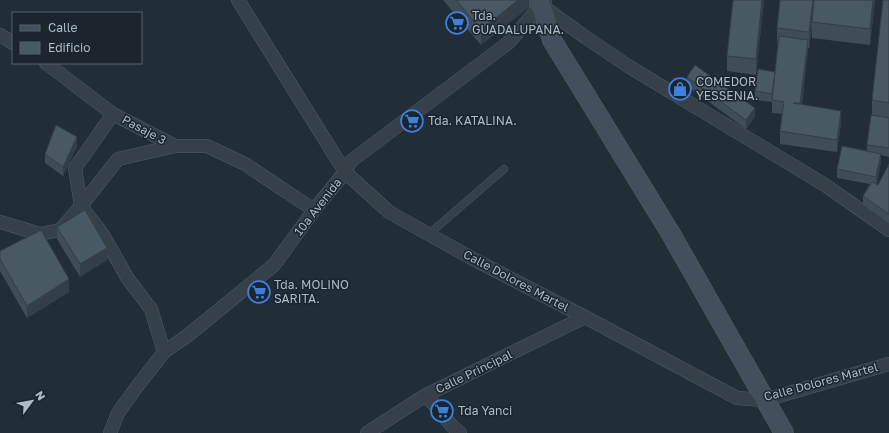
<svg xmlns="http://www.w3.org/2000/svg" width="889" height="433" viewBox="0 0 889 433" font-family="'Golos Text',sans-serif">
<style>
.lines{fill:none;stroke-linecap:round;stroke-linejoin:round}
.service-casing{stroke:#525e66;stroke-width:8}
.minor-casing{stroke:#525e66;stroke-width:14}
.secondary-casing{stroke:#525e66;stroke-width:20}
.service{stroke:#354049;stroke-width:7}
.minor{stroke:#354049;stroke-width:13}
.secondary{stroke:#434f5c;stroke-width:19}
.wall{fill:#3f4d56}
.shaded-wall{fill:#333e46}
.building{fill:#495964;stroke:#333e46}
.labels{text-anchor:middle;stroke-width:3;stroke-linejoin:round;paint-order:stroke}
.poi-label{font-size:12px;fill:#afbbc5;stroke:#1a252d;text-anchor:start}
.street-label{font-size:12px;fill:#afbbc5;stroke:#1a252d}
</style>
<rect width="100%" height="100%" fill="#212e38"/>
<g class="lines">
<g class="service-casing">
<path id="service" d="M429,234l75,-65"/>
</g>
<g class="minor-casing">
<g id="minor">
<path d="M238,0l107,172 44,40 86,48 110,57 152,81 28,2 124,-36"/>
<path d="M541,5l44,32 43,29 197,119 64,45"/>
<path d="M0,35l13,8"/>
<path d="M46,63l67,51 62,32h32l38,18 69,46"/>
<path d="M113,114l-38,54 6,38 37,-47 57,-13"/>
<path d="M0,222l40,12 20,-4 21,-24 22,29 25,44 23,30 13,43"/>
<path d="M426,395l26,31 8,7"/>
<path d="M110,433l8,-20 18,-25 28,-36 23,-16 87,-71 40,-55 31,-38 6,-11 157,-118 37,-42"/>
<path d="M367,433l59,-38 159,-78"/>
</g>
</g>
<g class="secondary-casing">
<path id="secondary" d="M536,0l5,5 11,35 119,194 113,199"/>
</g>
<use href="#service" class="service"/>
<use href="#minor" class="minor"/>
<use href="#secondary" class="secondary"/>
</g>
<g class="wall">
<path d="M443,0h86v7l-48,38z"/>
<path d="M764,0l-8,75 -29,-4v-15z"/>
<path d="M875,0l-5,45 -58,-7v-12l-3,22h-1l-6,57 39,18 -4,29 -57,-8v-13l2,-17 -10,-1v-11l-17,-2v-9l20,-19 3,-28h-1v-16z"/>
<path d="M889,0v157l-8,-2v7l-4,22 1,1 11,-21v59l-26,-18v-9l7,-12 -33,-6v-9l30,-18v-6l5,-30v-15z"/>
<path d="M687,77l68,40 -9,12 -59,-43z"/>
<path d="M77,146l-14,30 -18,-13v-9z"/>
<path d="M57,227l50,33 -27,17 -23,-38z"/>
<path d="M0,251l69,41 -42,26 -27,-47z"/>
</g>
<g class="shaded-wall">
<path d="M518,0h11v7l-48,38v-15z"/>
<path d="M762,0h2l-8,75v-16z"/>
<path d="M813,0h2l-3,22 -3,26v-16z"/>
<path d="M873,0h2l-5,45v-16z"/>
<path d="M808,40v12l-8,64v-13z"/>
<path d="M755,108v9l-9,12v-9z"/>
<path d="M841,111v12l-4,29v-12z"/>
<path d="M77,137v9l-14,30v-9z"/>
<path d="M881,154v8l-5,24v-9z"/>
<path d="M107,248v12l-27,17v-13z"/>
<path d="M69,279v13l-42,26v-12z"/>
</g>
<g class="building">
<path d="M456,0h62l-37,30z"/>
<path d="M733,0h29l-6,59 -29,-3z"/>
<path d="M780,0h33l-4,32 -32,-4z"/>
<path d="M814,0h59l-3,29 -58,-7z"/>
<path d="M883,0h6v103l-17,-3z"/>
<path d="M779,36l29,4 -8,63h-7l48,8 -4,29 -57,-9 4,-29 -12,-2z"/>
<path d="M695,65l60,43 -9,12 -59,-43z"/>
<path d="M758,69l17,3 -3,22 -17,-3z"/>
<path d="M871,115l18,3v30l-22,-3z"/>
<path d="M56,125l21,12 -14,30 -18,-13z"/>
<path d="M842,146l39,8 -5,23 -39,-8z"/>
<path d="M889,164v50l-26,-18 9,-14 6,3z"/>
<path d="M85,210l22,38 -27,16 -23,-37z"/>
<path d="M41,230l28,49 -42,27 -27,-47v-8z"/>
</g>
<defs>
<g id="supermarket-ring" transform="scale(1.15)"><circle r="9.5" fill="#1a252d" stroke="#3f7fe0" stroke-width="1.5"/><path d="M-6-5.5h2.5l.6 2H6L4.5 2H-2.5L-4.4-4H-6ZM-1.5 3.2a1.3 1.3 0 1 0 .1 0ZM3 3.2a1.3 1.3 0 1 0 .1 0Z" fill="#3f7fe0"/></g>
<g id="shop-ring" transform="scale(1.15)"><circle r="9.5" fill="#1a252d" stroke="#3f7fe0" stroke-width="1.5"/><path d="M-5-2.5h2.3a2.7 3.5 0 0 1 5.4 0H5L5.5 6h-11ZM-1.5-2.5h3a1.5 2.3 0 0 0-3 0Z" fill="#3f7fe0"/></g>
</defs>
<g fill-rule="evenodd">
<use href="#supermarket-ring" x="457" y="23"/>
<use href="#shop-ring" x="680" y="89"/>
<use href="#supermarket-ring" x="412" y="121"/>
<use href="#supermarket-ring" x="259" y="292"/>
<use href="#supermarket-ring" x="442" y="411"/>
</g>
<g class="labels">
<g class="poi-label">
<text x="472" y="20">Tda.<tspan x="472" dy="14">GUADALUPANA.</tspan></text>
<text x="696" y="86">COMEDOR<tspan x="696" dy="14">YESSENIA.</tspan></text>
<text x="428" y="125">Tda. KATALINA.</text>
<text x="274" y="289">Tda. MOLINO<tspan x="274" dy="14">SARITA.</tspan></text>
<text x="458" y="415">Tda Yanci</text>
</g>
<g class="street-label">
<text transform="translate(144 130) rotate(28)" y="4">Pasaje 3</text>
<text transform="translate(318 207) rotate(-52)" y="4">10a Avenida</text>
<text transform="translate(516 281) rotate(28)" y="4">Calle Dolores Martel</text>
<text transform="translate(474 372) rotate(-26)" y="4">Calle Principal</text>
<text transform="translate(821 382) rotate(-15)" y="4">Calle Dolores Martel</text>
</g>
</g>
<rect x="12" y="12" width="130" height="52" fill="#1a252d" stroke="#56616a"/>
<rect x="20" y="25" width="20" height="6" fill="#434f5c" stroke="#56616a"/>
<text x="48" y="32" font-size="12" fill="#afbbc5">Calle</text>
<rect x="20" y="42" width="20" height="12" fill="#495964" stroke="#56616a"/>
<text x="48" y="52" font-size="12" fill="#afbbc5">Edificio</text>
<g transform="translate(32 401) rotate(58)" stroke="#1a252d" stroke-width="3" paint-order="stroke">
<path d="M0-3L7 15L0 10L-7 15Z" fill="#afbbc5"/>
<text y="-6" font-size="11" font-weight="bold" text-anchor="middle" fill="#afbbc5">N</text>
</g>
</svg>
